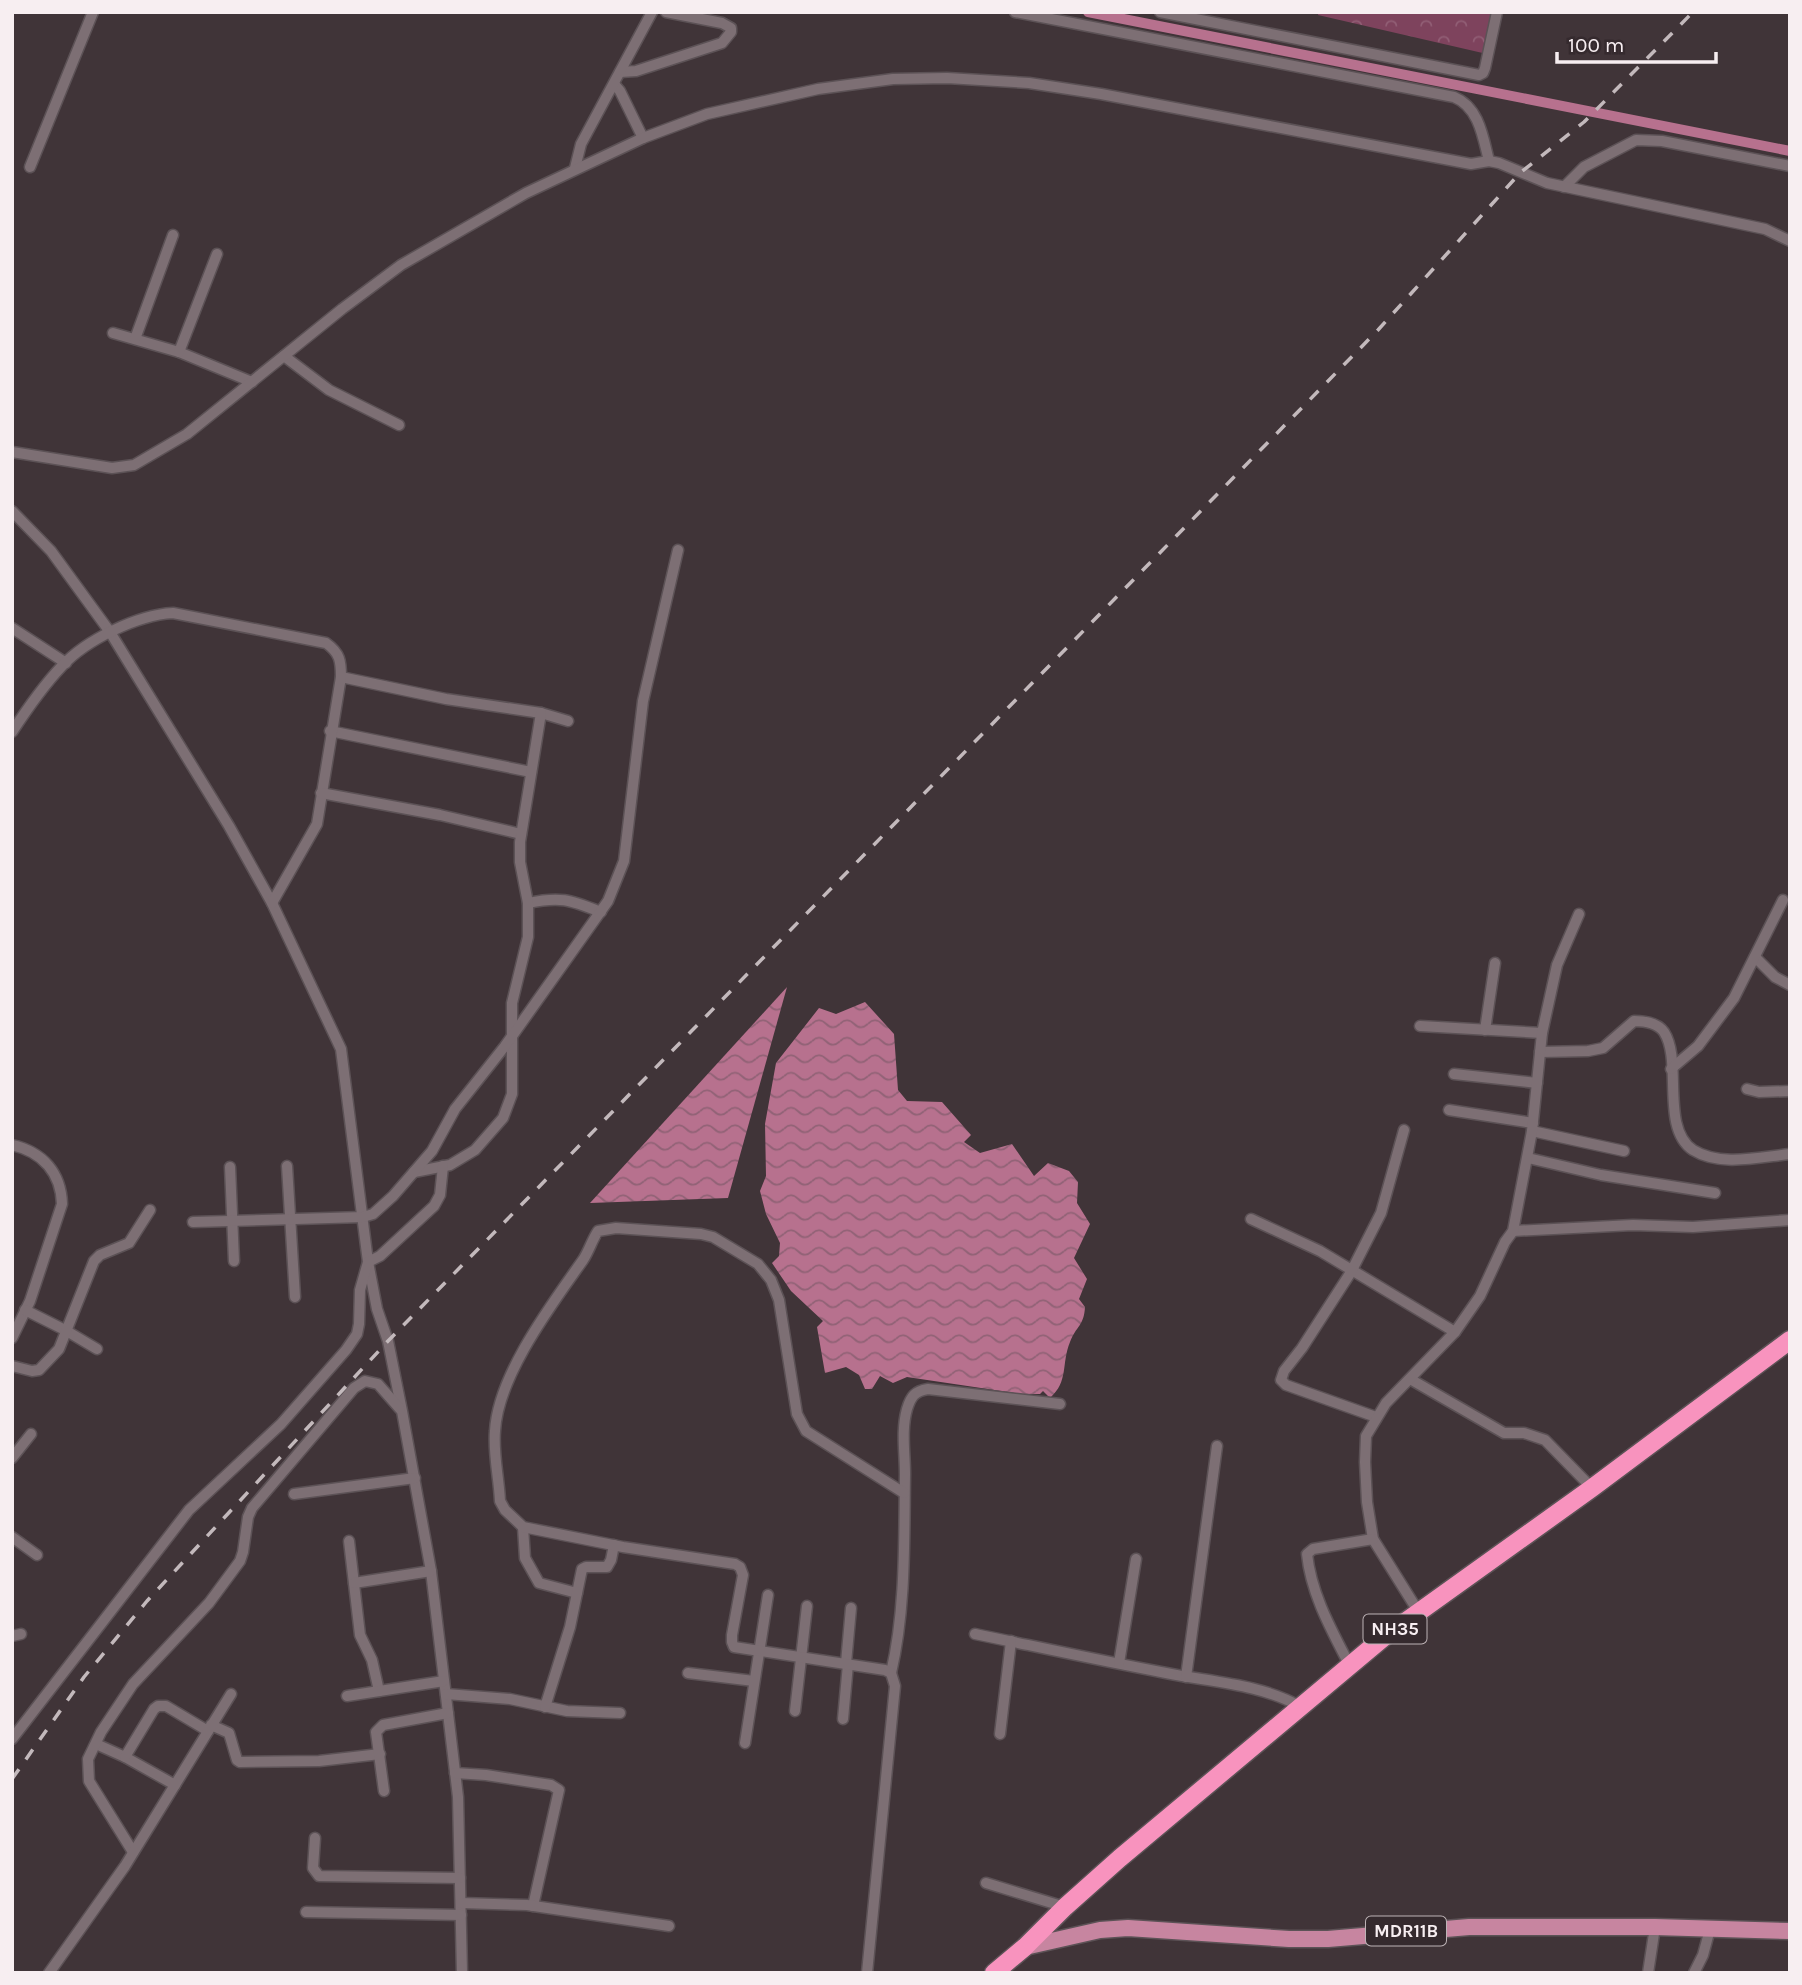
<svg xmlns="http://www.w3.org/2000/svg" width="1802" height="1985" viewBox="0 0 1802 1985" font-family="Karla,sans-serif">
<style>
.forest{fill:url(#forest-crowns)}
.water{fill:url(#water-waves)}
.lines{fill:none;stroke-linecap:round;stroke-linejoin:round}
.canal{stroke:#b7718e;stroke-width:10}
.street-casing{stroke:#5c5256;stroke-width:13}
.primary-casing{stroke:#5c5256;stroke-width:19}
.highway-casing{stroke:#5c5256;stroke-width:21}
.street{stroke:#7d6f74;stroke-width:10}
.primary{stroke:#c785a0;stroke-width:16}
.highway{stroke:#f893be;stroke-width:18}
.rail{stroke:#c3b9bc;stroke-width:3.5;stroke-dasharray:12 12;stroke-linecap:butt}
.labels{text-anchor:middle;stroke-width:7;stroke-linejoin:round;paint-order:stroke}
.shield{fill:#352a2e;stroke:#bdb3b6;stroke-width:2}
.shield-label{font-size:18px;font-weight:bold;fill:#f7eef1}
</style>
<defs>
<pattern id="forest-crowns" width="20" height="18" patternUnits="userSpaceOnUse" patternTransform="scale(1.75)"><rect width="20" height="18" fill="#7e435d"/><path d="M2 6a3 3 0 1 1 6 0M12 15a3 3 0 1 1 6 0" fill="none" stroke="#915e75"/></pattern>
<pattern id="water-waves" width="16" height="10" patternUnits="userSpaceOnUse" patternTransform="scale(1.75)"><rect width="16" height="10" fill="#b7718e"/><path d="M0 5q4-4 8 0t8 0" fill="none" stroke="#916276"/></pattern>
</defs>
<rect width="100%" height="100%" fill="#403438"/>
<path class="forest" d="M1319,12h178l-10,42 -169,-39z"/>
<g class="water">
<path d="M787,987l-59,211 -138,5z"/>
<path d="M865,1002l29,32 4,56 9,11 35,1 29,33 -7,7 16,11 32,-9 22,32 14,-13 21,8 9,11 -1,21 13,21 -16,34 13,21 -8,20 6,8c-1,19 -9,19 -15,35 -9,22 -1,39 -20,56l-7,-7 -3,3h-18l-115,-17 -14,6 -13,-7 -8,13h-7l-6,-14 -13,-8 -21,6 -8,-46 6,-6 -32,-30 -19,-28 7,-7 1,-13 -14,-29 -6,-23 6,-15 -1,-52 11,-61 43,-55 17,6z"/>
</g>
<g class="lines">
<path class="canal" d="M1088,12l702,139"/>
<g class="street-casing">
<g id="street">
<path d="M1015,12l439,85c25,10 29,40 35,64"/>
<path d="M1160,12l319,63 4,-2 2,-5 12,-56"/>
<path d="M620,72l16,-1 86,-28 9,-11v-4l-9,-5 -56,-11"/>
<path d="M614,84l6,7 23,47"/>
<path d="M30,167l63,-155"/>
<path d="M575,168l6,-24 71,-132"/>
<path d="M1564,187l20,-20 52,-27 26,1 128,25"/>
<path d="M113,333l66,19 73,30"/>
<path d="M135,339l38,-104"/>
<path d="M179,352l38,-98"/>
<path d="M284,356l45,34 70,35"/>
<path d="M12,452l100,16 22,-3 53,-31 155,-125 59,-44 125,-72 117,-55 64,-24 111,-25 75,-10 54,-1 82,5 72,11 370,70 18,-3 10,2 48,20 218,46 25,12"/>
<path d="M12,511l39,40 59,81 119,194 43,77 69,146 27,213 9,47 11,32 14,70 29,160 27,226 4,176"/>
<path d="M12,628l54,35"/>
<path d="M341,677l105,22 95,14 27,8"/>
<path d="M330,731l201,41"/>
<path d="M12,732c15,-23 31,-46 50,-66 24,-26 75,-51 111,-53l153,30c14,10 15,18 15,34l-24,147 -45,79"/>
<path d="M321,793l119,22 81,19"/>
<path d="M528,903c33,-7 42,-3 73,9"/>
<path d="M1755,957l20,20 15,8"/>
<path d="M1420,1026l122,7"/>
<path d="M1485,1030l10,-67"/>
<path d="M1540,1052l48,-1 15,-3 31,-27c10,0 23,1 30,11 19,29 -4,96 29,118 27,17 67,7 97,4"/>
<path d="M1671,1069l27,-23 36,-48 49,-98"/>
<path d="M1454,1074l83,9"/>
<path d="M1747,1089l12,3 31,-1"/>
<path d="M1449,1110l84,13"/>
<path d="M1532,1131l92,20"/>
<path d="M12,1145c31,7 49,28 50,59l-32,97 -18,37"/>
<path d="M1528,1158l73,17 114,18"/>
<path d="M287,1166l8,131"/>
<path d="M230,1167l4,94"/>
<path d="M414,1172l36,-7 25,-15 28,-32 9,-24v-91l16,-66v-34l-8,-41v-20l21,-129"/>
<path d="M1251,1219l69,32 135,81"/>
<path d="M193,1222l170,-5 10,-3 20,-18 39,-45 23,-42 50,-63 103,-145 16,-40 19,-160 35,-151"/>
<path d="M1513,1231l120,-6 60,2 97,-7"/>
<path d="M25,1310l40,20 32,19"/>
<path d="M12,1366l20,5 7,-1 20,-21 35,-88 6,-6 29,-12 21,-33"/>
<path d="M1410,1379l94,54h20l21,7 47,48"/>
<path d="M1376,1417l-90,-32 -5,-5 3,-9 18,-23 49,-76 30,-59 23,-83"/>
<path d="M12,1458l19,-24"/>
<path d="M294,1494l121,-16"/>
<path d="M523,1527l2,31 14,25 38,10"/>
<path d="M12,1537l25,18"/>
<path d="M349,1541l11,94 12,25 7,31"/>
<path d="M354,1583l77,-12"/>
<path d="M1418,1611l-45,-72 -6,-37 -2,-40 1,-26 20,-33 69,-71 25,-36 25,-54 8,-11 19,-100 10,-98 15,-68 22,-51"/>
<path d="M975,1634c63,13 127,27 191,39 45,9 95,11 135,34"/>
<path d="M12,1636l9,-2"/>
<path d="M846,1663l5,-55"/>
<path d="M1119,1663l17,-104"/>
<path d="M1350,1666c-18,-35 -39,-72 -43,-112l6,-5 60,-10"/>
<path d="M688,1673l66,8"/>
<path d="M891,1673c15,-64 13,-134 14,-199 0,-21 -4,-44 2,-65 4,-13 8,-18 21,-20l132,15"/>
<path d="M1186,1677l31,-231"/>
<path d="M446,1694l64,5 57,12 53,2"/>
<path d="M347,1696l97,-15"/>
<path d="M545,1707l25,-80 12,-58 4,-2h21l4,-7 3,-15"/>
<path d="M795,1711l12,-105"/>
<path d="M843,1719l5,-55"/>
<path d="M211,1725l18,8 8,27 3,2 79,-1 61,-7"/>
<path d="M1000,1734l11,-93"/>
<path d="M12,1739l177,-229 92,-86 65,-74 11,-16 2,-10 1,-34 8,-28 12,-6 54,-50 6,-11 3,-29"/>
<path d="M745,1743l23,-148"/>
<path d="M96,1744l29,13 50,28"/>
<path d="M125,1757l29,-48 4,-3h8l42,25"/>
<path d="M455,1773l31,2 65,10 8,5 -26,116"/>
<path d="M384,1791l-8,-59 7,-7 65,-12"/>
<path d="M315,1838l-2,30 6,8 141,2"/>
<path d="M133,1852l-44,-71 -1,-22 13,-27 32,-48 76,-81 31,-42 3,-9 5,-35 4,-9 102,-120 11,-7 13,3 22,25"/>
<path d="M986,1883l79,24"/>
<path d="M461,1903l66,2 142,21"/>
<path d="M306,1912l155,3"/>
<path d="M49,1973l76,-107 106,-172"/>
<path d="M867,1973l28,-287 -4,-13 -6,-3 -151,-23 -2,-5v-7l11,-60 -3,-8 -5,-3 -112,-17 -100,-20 -18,-17 -5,-9c-1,-23 -7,-47 -5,-70 3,-56 57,-127 88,-171 6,-9 9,-20 15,-29l18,-3 85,6 12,3 45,27 13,16 8,20 18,114 9,17 98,62"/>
<path d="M1648,1973l7,-46"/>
<path d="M1694,1973l9,-18 7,-26"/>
</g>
</g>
<g class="primary-casing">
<path id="primary" d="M1025,1947l75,-17 28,-2 161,11h39l141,-12h186l135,4"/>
</g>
<g class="highway-casing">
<path id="highway" d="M994,1973l31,-26 40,-40 55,-49 264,-221 208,-149 198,-148"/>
</g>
<use href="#street" class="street"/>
<use href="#primary" class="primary"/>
<use href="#highway" class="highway"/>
<path class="rail" d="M12,1779l72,-102 63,-76 241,-260 990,-1011 142,-157 64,-51 109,-110"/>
</g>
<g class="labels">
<g class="shield">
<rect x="1363.5" y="1614.5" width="63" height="29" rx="5"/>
<rect x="1366" y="1916.5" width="80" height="29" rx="5"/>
</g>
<g class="shield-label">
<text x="1395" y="1635">NH35</text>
<text x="1406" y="1937">MDR11B</text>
</g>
</g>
<rect width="1802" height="1985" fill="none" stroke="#f7eef1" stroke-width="28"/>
<path d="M1557 52v10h159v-10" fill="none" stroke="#f7eef1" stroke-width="3.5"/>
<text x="1568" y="52" font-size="21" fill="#f7eef1" stroke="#352a2e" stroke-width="5" paint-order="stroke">100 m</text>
</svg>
